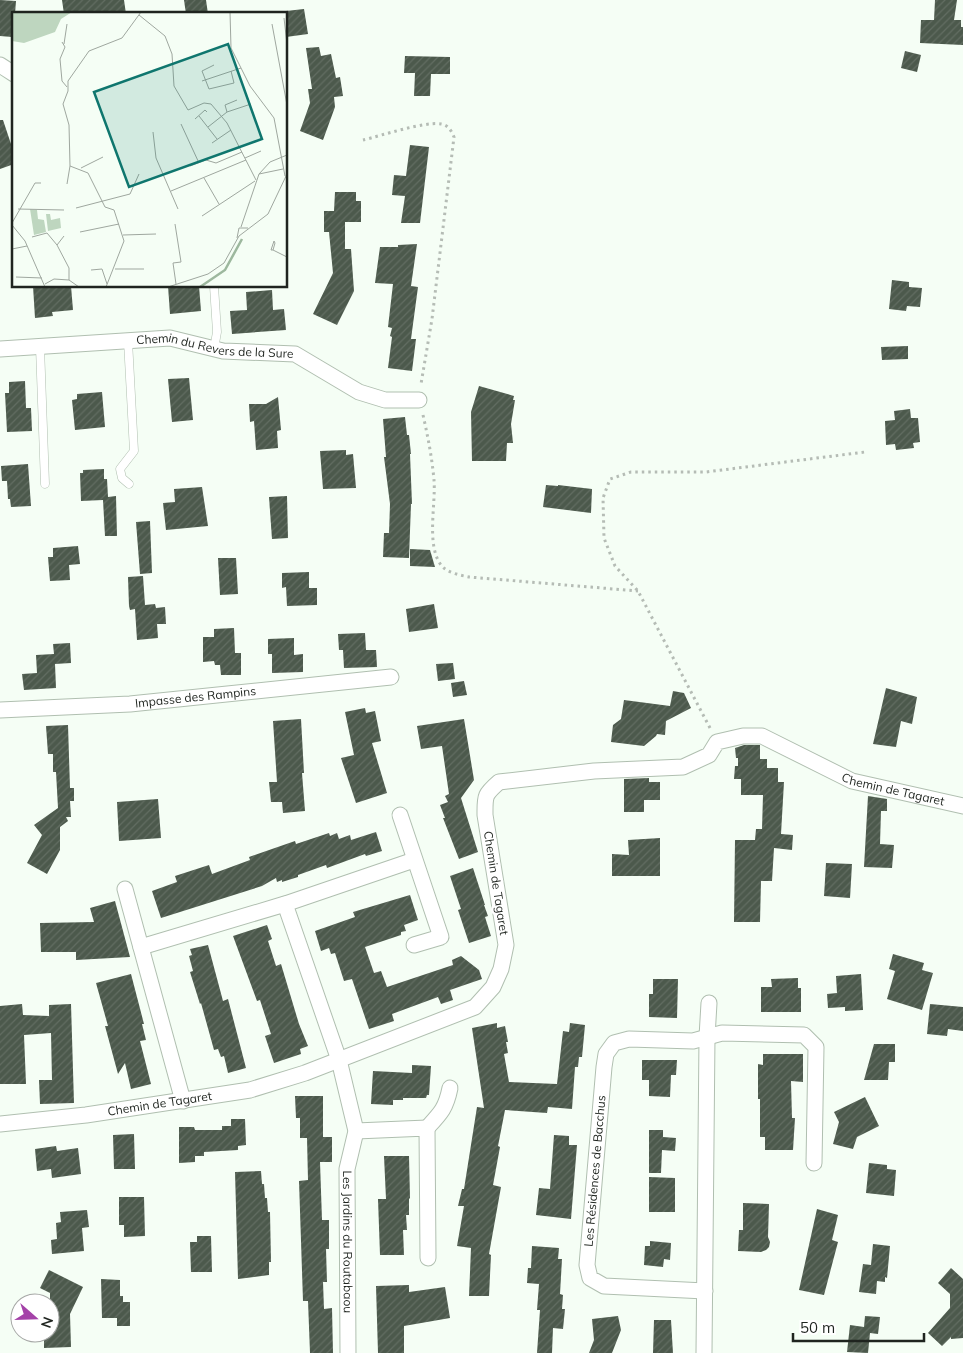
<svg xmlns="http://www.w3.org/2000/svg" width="963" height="1353" viewBox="0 0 963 1353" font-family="Mulish,sans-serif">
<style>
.building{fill:url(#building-hatch)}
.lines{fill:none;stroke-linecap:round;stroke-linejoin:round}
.service-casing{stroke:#b0bfb0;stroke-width:9}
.minor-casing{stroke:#b0bfb0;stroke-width:17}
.path{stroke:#b5bcb5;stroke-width:3;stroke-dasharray:2.5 4;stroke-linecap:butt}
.service{stroke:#fff;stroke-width:8}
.minor{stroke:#fff;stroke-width:15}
.labels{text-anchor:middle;stroke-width:5;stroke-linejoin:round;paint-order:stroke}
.street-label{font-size:12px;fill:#1f241f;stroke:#fff}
.inset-river{fill:none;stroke:#9db89e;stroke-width:2.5}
.inset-road{fill:none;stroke:#9fa79f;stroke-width:1}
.view{fill:#0f766e;fill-opacity:0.15;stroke:#0f766e;stroke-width:2.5}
.inset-edge{fill:none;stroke:#1f241f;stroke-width:2.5}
</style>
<defs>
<pattern id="building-hatch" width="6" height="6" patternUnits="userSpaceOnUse" patternTransform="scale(1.25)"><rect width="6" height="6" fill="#4c594c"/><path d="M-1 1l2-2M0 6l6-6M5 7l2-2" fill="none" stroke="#626d62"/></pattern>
</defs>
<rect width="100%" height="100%" fill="#f5fef5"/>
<g class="building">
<path d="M0,0l16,1 -1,13h-1l-2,23 -12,-1z"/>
<path d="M62,0h62l2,14h-62z"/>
<path d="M184,0h22l2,14h-22z"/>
<path d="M935,0h22l-3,20h7v7h2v18l-43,-2 1,-23h13z"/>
<path d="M304,9l4,25 -22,3v-26z"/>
<path d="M319,47l2,9 10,-2 5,24 4,-1 3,19 -9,1 1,10 -12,33 -23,-9 10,-28 -2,-14h4l-6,-41z"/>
<path d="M905,51l16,4 -4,17 -16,-4z"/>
<path d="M405,56l45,1v17h-19l-1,22h-16l1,-23h-11z"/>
<path d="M0,120h3l11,33v11l-14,5z"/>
<path d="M410,145l19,2 -9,76h-19l4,-27 -13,-1 2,-20 12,1z"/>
<path d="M335,192h21v9h5v21h-16v27h6l3,42 -17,34 -24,-11 20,-41 -4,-41h-5v-21h10z"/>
<path d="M417,244l-6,42 7,1 -7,52h5l-4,32 -24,-3 4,-31 -2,-1 2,-8 -4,-1 5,-43 -18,-1 5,-36h18v-2z"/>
<path d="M892,280l17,2v5l13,1 -2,19 -13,-1 -1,5 -17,-2z"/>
<path d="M33,286h38l2,24 -21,2 1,4 -18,2z"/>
<path d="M168,286h31l2,25 -31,3z"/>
<path d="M272,290l1,20 11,-1 2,21 -54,4 -2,-23 17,-1 -1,-18z"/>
<path d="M908,346v13l-26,1 -1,-13z"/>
<path d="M189,378l4,42 -21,2 -4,-43z"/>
<path d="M25,381l1,27h5l1,23 -25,1 -2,-39h4v-11z"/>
<path d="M479,386l35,10 -1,4h2l-4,24 2,19h-6l-1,18h-34l-1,-49z"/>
<path d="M102,392l3,35 -30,3 -3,-30 5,-1v-5z"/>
<path d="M278,397l3,33 -4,1 1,17 -22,2 -2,-29 -4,1 -1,-18h17z"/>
<path d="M910,409l1,9h7l2,24 -7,1 1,5 -18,2 -1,-6 -9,1 -1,-24 10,-1 -1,-9z"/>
<path d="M405,417l2,18h2l2,19h-1l2,50h-1l-2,54 -26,-1 1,-24h5l1,-29 -6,-47h2l-3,-38z"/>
<path d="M346,450v5l7,-1 3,34 -33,1 -3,-38z"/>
<path d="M28,464l3,42 -20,1 -1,-8h-2l-1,-18h-5l-1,-15z"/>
<path d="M104,469v10h3l1,18 8,-1 1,40h-12l-2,-36 -22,1 -1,-28h3v-3z"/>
<path d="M546,485l12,1v-1l34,4 -1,24 -48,-6z"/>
<path d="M202,487l6,39 -42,4 -3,-27 12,-1 -1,-13z"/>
<path d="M287,496l1,42 -16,1 -3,-42z"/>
<path d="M150,521l2,52 -12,1 -4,-52z"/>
<path d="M78,546l2,18 -11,1 1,15 -20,1 -2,-24h5v-9z"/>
<path d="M410,549l20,1 5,17 -25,-1z"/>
<path d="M218,558h18l2,36 -18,1z"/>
<path d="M309,572v16h8v17l-30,1 -1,-19 -4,1v-15z"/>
<path d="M143,576l2,29 10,-1 1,4 9,-1 1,17h-9l1,14 -21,2 -2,-31 -5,1 -1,-4 -1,-29z"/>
<path d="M434,604l4,24 -29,4 -3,-23z"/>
<path d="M234,628l1,25h6v22h-20l-1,-10h-5l-1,-4 -11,1v-25h11v-8z"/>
<path d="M365,633l1,17h10l1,17 -33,1 -1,-18h-4l-1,-16z"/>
<path d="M294,638v17l9,-1v18l-31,1v-19h-4v-15z"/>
<path d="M70,643l1,20 -16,1 1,24 -32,2 -2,-16 15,-1 -1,-18 18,-1 -1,-10z"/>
<path d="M453,663l2,16 -17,2 -2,-17z"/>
<path d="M464,681l3,14 -14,2 -2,-14z"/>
<path d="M886,688l31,9 -5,27 -11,-3 -5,26 -23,-3z"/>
<path d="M673,691l11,2 7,15 -25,13 -1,14 -8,-1 -1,2 -12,10 -33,-4 2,-17 8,-6 3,-19 46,6z"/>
<path d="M365,708l1,5 9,-2 6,30 -9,2 15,50 -31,10 -15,-45 13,-3 -9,-43z"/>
<path d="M301,719l3,54h-2l3,38 -22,2 -1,-11h-11l-2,-20h8l-4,-61z"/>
<path d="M464,719l10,61 -13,18 17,54 -19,7 -16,-41h2l-5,-13 8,-3 -3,-6 4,-2 -7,-48 -21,3 -4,-23z"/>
<path d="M68,725l2,63h4v13h-4l1,16h-5l2,4 -8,6v23l-13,24 -20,-11 15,-28 -8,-10 24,-17 -2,-36h-3v-18h-5l-2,-28z"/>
<path d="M744,745h16v14h7v9h11v14h6l-3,52 12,1 -1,15 -18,-2 -2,33h-11l-1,41h-26l1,-82h20l1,-11h6l1,-34h-22v-16h-7l1,-13h3v-8h-2l-1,-10z"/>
<path d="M649,778v4h11v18h-16v12h-20v-33z"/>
<path d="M868,796l19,3v12h-6l-1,33 14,1 -2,23 -28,-1z"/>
<path d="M158,799l3,39 -42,3 -2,-39z"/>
<path d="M376,832l6,19 -16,5 -1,-2 -38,14 -1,-3 -28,10v2l-16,5v-2l-5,2 -1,-4 -14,8 -101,32 -9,-27 25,-9 -2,-6 34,-11 3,9 38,-14 -1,-3 46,-16 1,3 33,-11 1,3 7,-3 2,6 11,-4 1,5z"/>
<path d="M660,838v38h-48v-22l17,1 -1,-15z"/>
<path d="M826,863l26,1 -2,34 -26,-2z"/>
<path d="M473,868l12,37h-1l4,11 -3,1 6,19 -22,7 -11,-33 3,-1 -11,-33z"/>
<path d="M410,895l8,25 -14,5 2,6 -5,1v3l-36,12 9,26 7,-2 6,16 66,-22 -1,-5 9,-4 18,14 3,9 -32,11 3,10 -12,4 -3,-7 -46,17 2,7 -25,8 -17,-50 -8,2 -9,-28 -4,1 -2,-6 -8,3 -6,-20 40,-14 -2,-5z"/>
<path d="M115,901l15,56 -54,3v-8h-35l-1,-29 54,-1 -4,-14z"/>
<path d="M267,925l5,14 -4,2 8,25 5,-2 18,60 9,22 -8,3 1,5 -27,9 -9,-27 6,-2 -11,-34 -3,1 -24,-65z"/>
<path d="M208,945l15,56 5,-2 18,69 -18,5 -4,-17 -3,1 -3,-8 -4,1 -13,-47 -1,1 -10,-32 3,-1 -4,-15 3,-1 -2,-6z"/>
<path d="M893,954l31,9 -2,7 11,3 -11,37 -35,-11 8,-28 -6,-2z"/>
<path d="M131,974l13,50h-2l4,16 -6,1 11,43 -20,5 -6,-26 -7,11 -13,-48h3l-12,-43z"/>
<path d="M861,974l2,36 -18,1v-4l-17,1 -1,-14 10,-1 -1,-17z"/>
<path d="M798,978v10h3v24h-40v-25h11l-1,-8z"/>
<path d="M653,979h25l-1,39 -28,-1v-23h4z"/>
<path d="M22,1004l1,11 26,1v-11l22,-1 3,99 -34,1 -1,-24h13l-1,-47 -27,2 2,49h-26v-78z"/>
<path d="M930,1004l33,3v24l-15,-2 -1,7 -20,-2z"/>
<path d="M497,1023v5l8,-2 3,16h-2l2,11 -4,1 5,28 48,2 6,-53 6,1 1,-9 15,2 -3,32h-3l-1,10h-3l-3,42 -24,-2 -1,6 -42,-3 -7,36 2,1 -7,38 8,2 -12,67 2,1 -2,41h-20l2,-48 -14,-2 7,-40h-6l4,-17h2l13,-82 7,1 -12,-80z"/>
<path d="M874,1044h21v18h-6l-1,18h-24z"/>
<path d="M763,1054h40v28l-12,-1 1,37h3l-2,32h-28v-13h-5v-38h-2v-35l5,1z"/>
<path d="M642,1060h35l-1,15h-5l-1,22 -21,-1v-16h-7z"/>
<path d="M412,1065l19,1 -2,29h-2l-1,3h-23v2h-10v5l-22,-1 2,-33 39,2z"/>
<path d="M295,1096h28v41h9v25h-12l2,58h7v29h-3l1,33h-4l1,27 8,-1 1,45h-23l-2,-52h-5l-4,-120 9,-1 -1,-42h-7v-20h-4z"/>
<path d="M865,1097l14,29 -22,11 -4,12 -20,-5 6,-22 -5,-10z"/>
<path d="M231,1119h14l1,26 -8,1v4l-34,2v4h-9v6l-16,1v-36h15l1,3h27v-4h9z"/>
<path d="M649,1130h14v7l13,1 -1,13 -13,-1 -1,23h-12z"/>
<path d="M134,1134l1,35h-21l-1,-34z"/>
<path d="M554,1135l15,1v9h8l-6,74 -35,-4 3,-27 11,1z"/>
<path d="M56,1146l1,5 21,-3 3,26 -29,4 -1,-9 -14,2 -2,-22z"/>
<path d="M384,1156h25l1,42 -1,1v16h-3l1,15h-4l1,25h-24l-2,-56h8z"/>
<path d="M869,1163l18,2v4l9,1 -2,26 -28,-3z"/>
<path d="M261,1171l1,13h2l1,14h2l1,14h2l1,50h-2v13l-31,4 -3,-107z"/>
<path d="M649,1177l26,1v34h-26z"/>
<path d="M119,1197h25l1,39 -21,1v-12h-5z"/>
<path d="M743,1203l26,1 -1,33 2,5 -1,5 -3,3 -5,2 -23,-1 1,-21h4z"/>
<path d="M817,1209l21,6 -6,25 6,2 -14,53 -25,-5z"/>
<path d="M87,1210l2,17 -7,1 2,23 -32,3 -1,-14 6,-1 -1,-16 5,-1 -1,-10z"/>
<path d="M197,1236h14l1,36h-21l-1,-30h7z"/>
<path d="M650,1241l21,2 -1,17 -6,-1 -1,8 -19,-2 1,-19h5z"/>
<path d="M873,1244l17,2 -3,32 -2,-1v5l-8,-1 -1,13 -17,-2 4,-28 8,1z"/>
<path d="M532,1246l27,2 -1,11h4l-2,35 3,1 -1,14h3l-2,20 -10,-1 -1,25h-15l3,-43h-3l2,-26 -12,-1 1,-15h3z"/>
<path d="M951,1268l12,11v59l-12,1v-2l-9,9 -14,-13 22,-25v-14l-12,-11z"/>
<path d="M49,1270l34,17 -13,27 1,33 -27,1v-15h6v-40l-10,-5z"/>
<path d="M101,1279l19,1v16h3v6h7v24h-13v-8h-15z"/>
<path d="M409,1285v7l36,-5 5,31 -46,8v27h-26l-2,-67z"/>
<path d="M618,1316l3,14 -9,23h-23l5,-13 -2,-21z"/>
<path d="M865,1316l15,1 -2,17 -8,-1 -2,20 -21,-1 3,-27 14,2z"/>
<path d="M654,1320h17l2,33h-20z"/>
</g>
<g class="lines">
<g class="service-casing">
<g id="service">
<path d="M128,341l6,110 -14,18 2,9 7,6"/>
<path d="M40,347l5,137"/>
<path d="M214,349l3,-17 -3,-46"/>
</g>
</g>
<g class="minor-casing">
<g id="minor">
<path d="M0,65l14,9"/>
<path id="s1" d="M0,349l170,-11 53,13 72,3 64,38 26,8h34"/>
<path id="s2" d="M0,710l130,-6 261,-27"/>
<path d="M400,815l41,122 -27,8"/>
<path d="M125,889l58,212"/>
<path id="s3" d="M285,904l54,156 17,71 -9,38 1,184"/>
<path d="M141,947l144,-43 129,-44"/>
<path id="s4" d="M0,1124l86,-9 164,-25 55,-17 170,-66 18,-20 8,-18 5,-24 -21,-130c0,-19 -1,-20 14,-33l95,-11 89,-4 26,-12 8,-13 26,-6h19l90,45 111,25"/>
<path d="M427,1128c14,-15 19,-20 23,-40"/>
<path d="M356,1131l71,-3 1,130"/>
<path id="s5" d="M705,1291l-101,-5 -14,-8 -3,-13 17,-198 2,-13 8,-11 15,-4 64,2 29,-8 82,2 12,12 -2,116"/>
<path d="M704,1353l3,-316 2,-34"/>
</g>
</g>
<g class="path">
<path d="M363,140c17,-4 62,-19 78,-16 7,1 10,6 13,13l-22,182 -11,65"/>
<path d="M423,415c5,22 9,43 11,65 2,24 -8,65 7,85 6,8 19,10 28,12l169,14"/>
<path d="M710,728l-72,-137 -23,-25 -11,-28 -1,-40 7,-19 21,-7h75l159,-20"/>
</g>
<use href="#service" class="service"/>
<use href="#minor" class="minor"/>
</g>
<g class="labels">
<g class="street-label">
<text dy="4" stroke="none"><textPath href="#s1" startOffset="216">Chemin du Revers de la Sure</textPath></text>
<text dy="4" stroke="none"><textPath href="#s2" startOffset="196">Impasse des Rampins</textPath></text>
<text dy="4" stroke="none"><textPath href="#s4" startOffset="1150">Chemin de Tagaret</textPath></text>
<text transform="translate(496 883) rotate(81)" y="4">Chemin de Tagaret</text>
<text dy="4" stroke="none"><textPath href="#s4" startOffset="161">Chemin de Tagaret</textPath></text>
<text dy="4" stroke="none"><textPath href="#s5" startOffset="225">Les Résidences de Bacchus</textPath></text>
<text dy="4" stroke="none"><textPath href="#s3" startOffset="350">Les Jardins du Routabaou</textPath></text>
</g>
</g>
<g transform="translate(12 12)">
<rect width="275" height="275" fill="#f5fef5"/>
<path d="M0,0h60l-11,7 -6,13 -31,11 -12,-2zM18,197l7,1 1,9 6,1 2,12 -12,3zM34,202h4l1,6 9,-2 1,10 -13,3z" fill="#bed6bf"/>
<path class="inset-river" d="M188,275l25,-17 17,-31"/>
<path class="inset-road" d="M218,0l1,36 19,38 24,32 11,58M127,3l26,21 7,18 2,32 14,24 16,-7 7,1 16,19 29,57M272,6l3,26M260,12l15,81M50,30l3,5 -5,12 2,22 5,6M52,32l3,-20M202,53l-12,6 7,18 25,-6 -3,-12M190,69l39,-13M215,100l-2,-7 12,-5M187,104l18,23M183,107l10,-9 2,2M169,112l18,39M196,115l19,-15 24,-8M141,120l3,26 22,51M200,131l19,-13M233,146l16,-7M178,154l16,-6 10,3 26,-11M69,156l22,-11M247,162l24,-5M192,166l15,26M55,172l3,-18M159,179l75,-31M64,196l54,-14 9,-20M6,197l46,1M190,204l53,-35M0,211l23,-40h6M163,212l6,38 -8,1 3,21M0,213l13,16 20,46M229,215l18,-53 11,-12 17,-7M68,220l39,-8M111,223l33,-1M20,225l15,-4 10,12 7,-9M225,226l2,-10h9M262,229l1,2 -2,7h-2zM45,233l12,23v12l10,7M0,237l15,-3M261,238l14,7M103,257h29M79,258l11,-1 5,15M4,265l26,1M33,272l9,-5 15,1M94,275l18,-46 -10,-31 -9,-3 -17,-34 -18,-7 -1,-41 -6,-21 5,-13v-10l21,-30 33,-13 19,-26M156,275l40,-13 16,-11 15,-27 29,-22 19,-40"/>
<path class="view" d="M216,32l34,95 -133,48 -35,-95z"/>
<rect width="275" height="275" class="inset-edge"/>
</g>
<g transform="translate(35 1318) rotate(110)"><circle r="24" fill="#ffffff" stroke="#a5a7a5"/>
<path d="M0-4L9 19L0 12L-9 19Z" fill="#a442a8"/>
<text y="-8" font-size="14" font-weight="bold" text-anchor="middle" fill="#1f241f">N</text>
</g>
<path d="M793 1333v8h131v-8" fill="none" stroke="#1f241f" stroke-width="2.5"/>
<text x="800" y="1333" font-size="15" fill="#1f241f" stroke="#ffffff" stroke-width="4" paint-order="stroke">50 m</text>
</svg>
